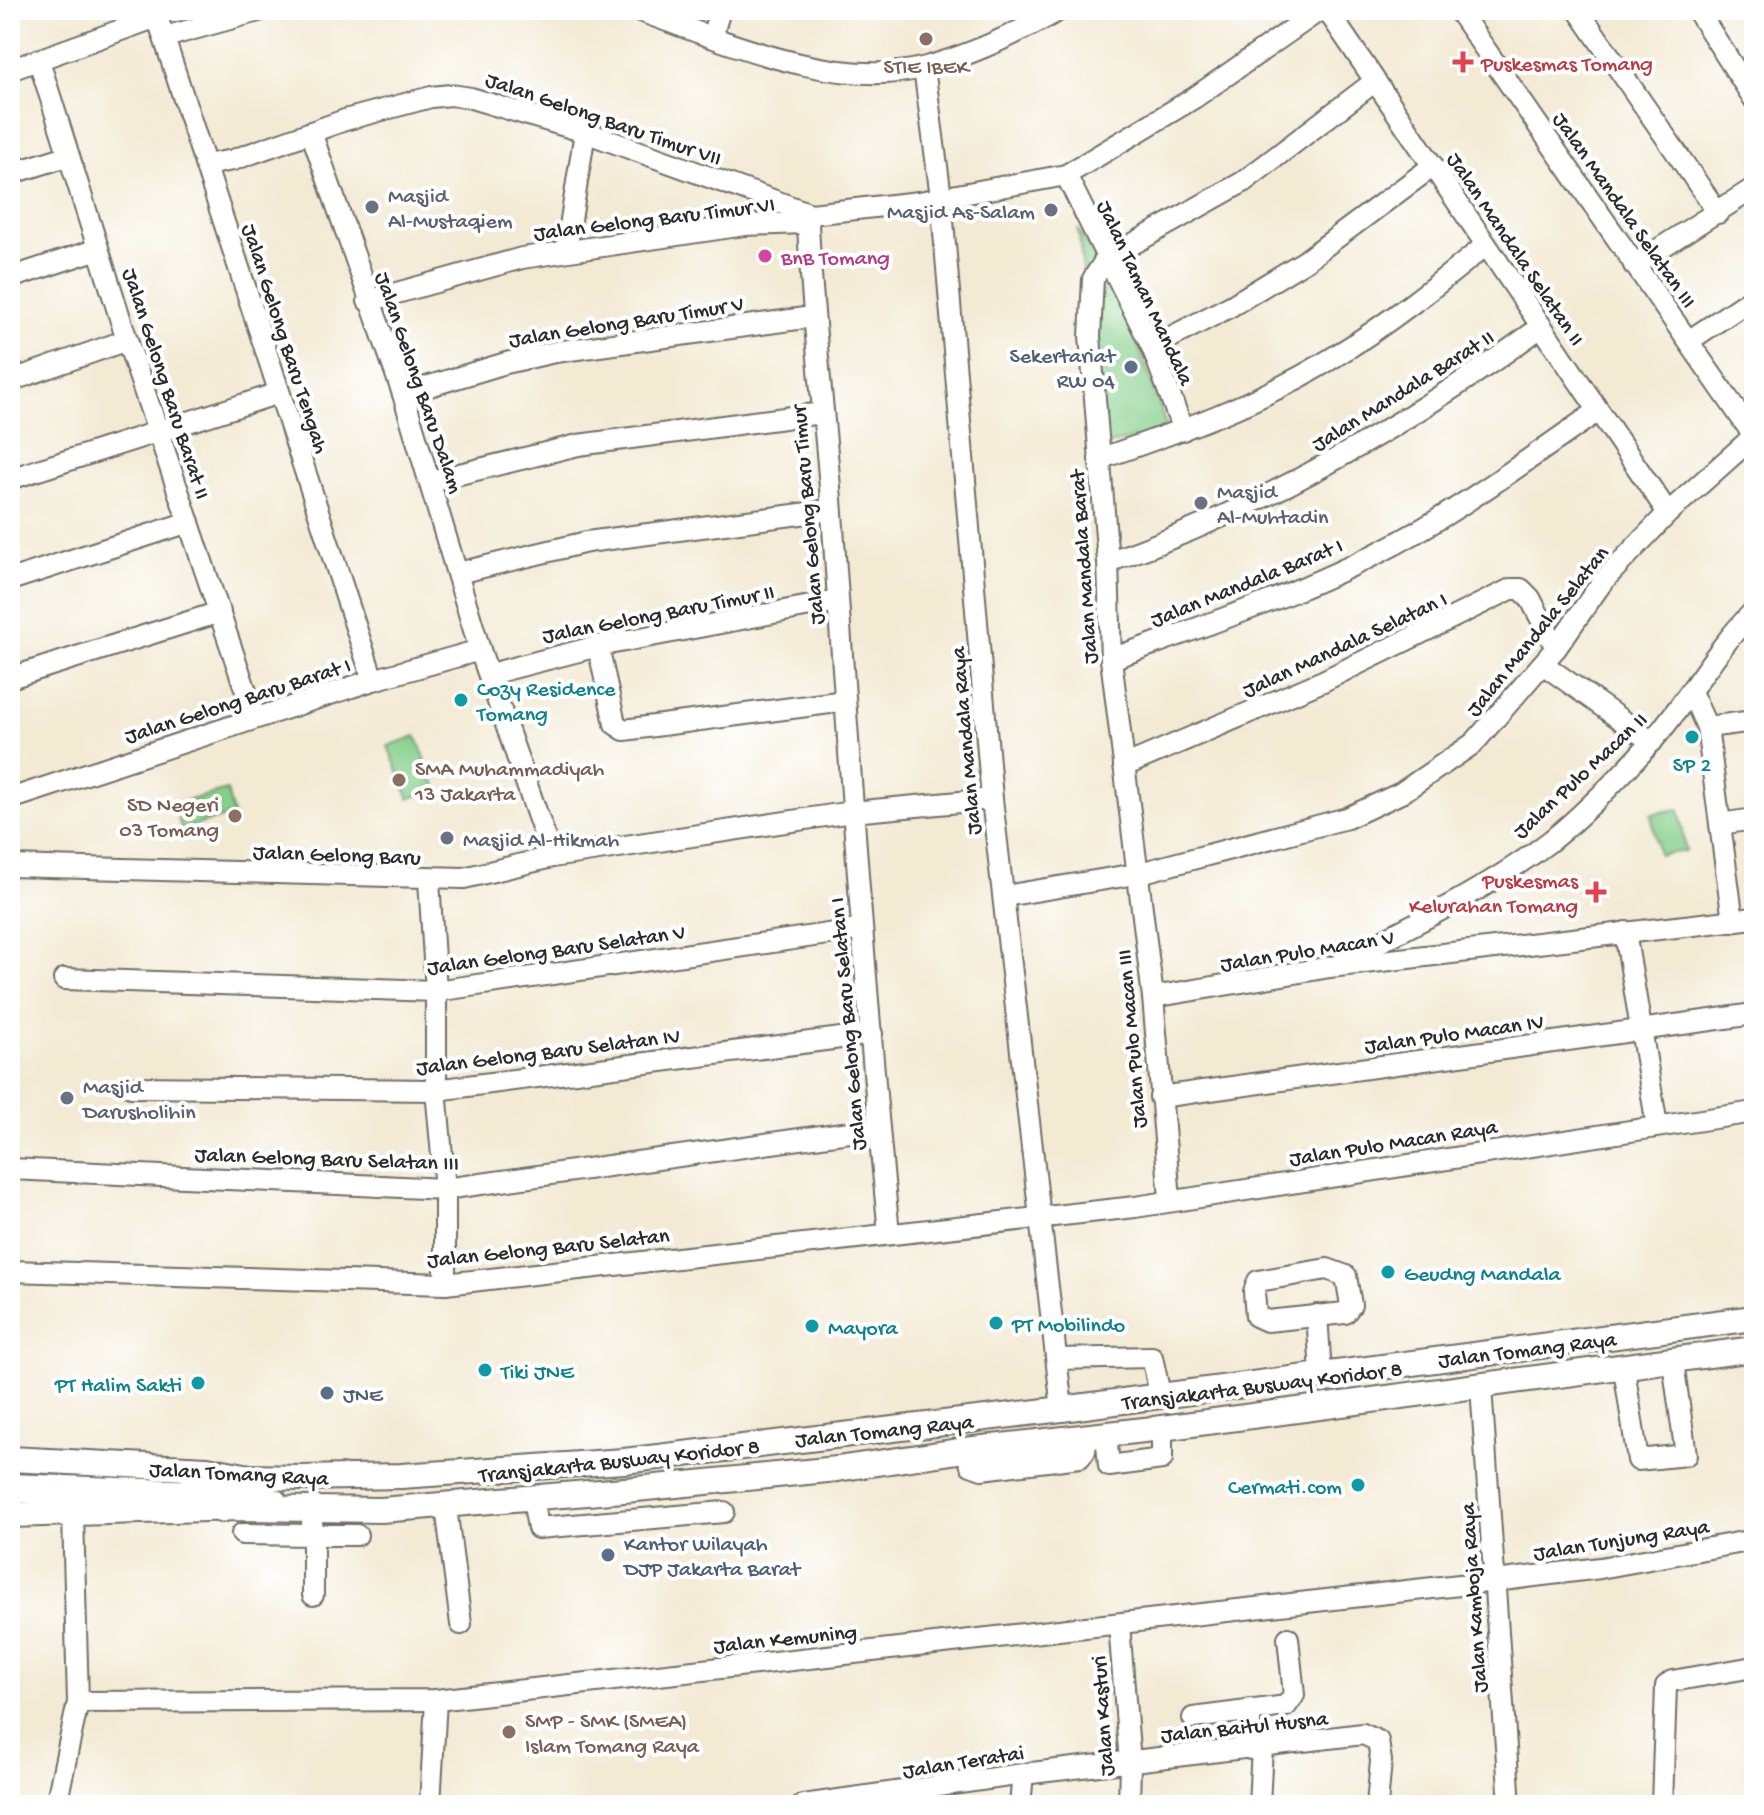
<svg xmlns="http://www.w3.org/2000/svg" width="1764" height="1815" viewBox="0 0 1764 1815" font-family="'Gochi Hand',sans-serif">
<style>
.green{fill:#85cf8b;stroke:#587d5b;stroke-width:2}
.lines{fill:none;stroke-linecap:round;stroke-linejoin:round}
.minor-casing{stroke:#716e66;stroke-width:24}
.major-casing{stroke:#716e66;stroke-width:28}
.highway-casing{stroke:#716e66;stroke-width:32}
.minor{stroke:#fff;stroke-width:20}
.major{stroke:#fff;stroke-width:24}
.highway{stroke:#fff;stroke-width:28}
.education-dot{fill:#8d6e63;stroke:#fff;stroke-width:3}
.health-dot{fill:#e0444e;stroke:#fff;stroke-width:3}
.worship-dot{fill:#6b7280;stroke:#fff;stroke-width:3}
.hotel-dot{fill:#d1479c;stroke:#fff;stroke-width:3}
.service-dot{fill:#5c6f8a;stroke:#fff;stroke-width:3}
.culture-dot{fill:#0f9aa8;stroke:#fff;stroke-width:3}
.labels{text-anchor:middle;stroke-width:8;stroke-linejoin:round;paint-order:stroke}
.health-label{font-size:22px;fill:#be3a42;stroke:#fff;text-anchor:start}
.education-label{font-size:22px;fill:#785e54;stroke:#fff;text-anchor:start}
.street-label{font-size:22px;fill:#2b2b2b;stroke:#fff}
.worship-label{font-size:22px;fill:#5b616d;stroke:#fff;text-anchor:start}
.hotel-label{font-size:22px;fill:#b23c85;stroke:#fff;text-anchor:start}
.service-label{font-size:22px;fill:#4e5e75;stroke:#fff;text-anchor:start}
.culture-label{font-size:22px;fill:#0d838f;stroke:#fff;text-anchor:start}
</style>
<rect width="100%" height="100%" fill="#fff"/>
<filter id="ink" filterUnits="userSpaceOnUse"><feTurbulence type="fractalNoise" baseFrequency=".0125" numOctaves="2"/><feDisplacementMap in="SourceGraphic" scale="16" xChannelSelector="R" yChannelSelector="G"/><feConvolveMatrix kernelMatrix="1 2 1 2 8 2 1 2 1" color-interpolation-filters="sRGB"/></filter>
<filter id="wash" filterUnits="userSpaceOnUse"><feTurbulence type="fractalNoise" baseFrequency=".006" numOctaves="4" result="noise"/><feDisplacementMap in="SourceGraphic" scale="32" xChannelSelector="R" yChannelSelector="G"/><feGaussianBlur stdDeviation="1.8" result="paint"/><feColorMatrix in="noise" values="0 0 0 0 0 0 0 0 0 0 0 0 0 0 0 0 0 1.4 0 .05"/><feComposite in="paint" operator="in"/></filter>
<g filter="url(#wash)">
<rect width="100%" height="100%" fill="#f3ead4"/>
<g class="green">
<path d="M1078,229c43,70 67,125 90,204l-65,12z"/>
<path d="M416,736l21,52 -28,11 -21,-53z"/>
<path d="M227,790l6,25 -52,14 -7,-25z"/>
<path d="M1679,809l7,42 -27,4 -8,-41z"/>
</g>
</g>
<g filter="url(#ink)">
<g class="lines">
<g class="minor-casing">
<g id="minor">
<path d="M155,10l218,670"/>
<path d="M637,10c85,30 198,81 289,57 46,-12 92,-34 134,-57"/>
<path d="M1327,10l341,503"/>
<path d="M1458,10l296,426"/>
<path d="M1578,10l140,203"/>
<path d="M1697,10l57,89"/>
<path d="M165,37l97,-27"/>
<path d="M712,37l8,-27"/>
<path d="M39,61l88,279 128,378"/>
<path d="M924,68l17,129 51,602 70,610"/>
<path d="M10,70l147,-53"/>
<path d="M311,132l92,262 77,256 72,207"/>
<path d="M206,165l27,-5 112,-40 86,-23 20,-2 20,3 114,34 226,82 108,-12 147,-27 128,-77 126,-88"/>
<path d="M10,174l57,-18"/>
<path d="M1066,175l86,172 31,83"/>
<path d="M811,214l-3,9c4,97 17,193 24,290 17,240 33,480 57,720"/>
<path d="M566,251l19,-119"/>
<path d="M1634,265l120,-77"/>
<path d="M10,278l88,-29"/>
<path d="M368,301l154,-43 223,-33 63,-2"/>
<path d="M1690,340l64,-43"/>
<path d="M1152,347l79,-41 74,-45 128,-95"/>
<path d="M10,381l117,-41"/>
<path d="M403,394l103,-31 49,-11 257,-35"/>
<path d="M1099,459c79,-27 164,-57 235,-102 54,-33 103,-72 152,-112"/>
<path d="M10,479l269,-86"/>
<path d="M431,481l147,-36 244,-32"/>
<path d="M1108,562c157,-54 300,-138 433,-235"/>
<path d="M458,573l129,-31 244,-32"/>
<path d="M10,580l179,-58"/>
<path d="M598,646l17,78 9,6 221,-29"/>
<path d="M1111,659c103,-37 208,-71 304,-126 63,-36 123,-81 183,-122"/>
<path d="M1543,664l109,78"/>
<path d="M490,674l108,-28 239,-45"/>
<path d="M10,678l210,-66"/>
<path d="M1692,694l15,33 26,194"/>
<path d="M1707,727l47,-6"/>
<path d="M1124,766l199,-85 188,-92h10l9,9 26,50"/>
<path d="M10,799l363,-119 107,-30"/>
<path d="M1720,824l34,-5"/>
<path d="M10,866l454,12 88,-21 300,-45 140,-13"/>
<path d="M429,880l7,111v99l9,99v95"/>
<path d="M1005,896l131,-22 211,-56 54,-25 73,-50 82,-95 47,-67 65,-68 86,-77"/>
<path d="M1625,932l32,194"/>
<path d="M1344,960c70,-36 142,-70 205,-118 33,-26 76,-70 104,-102 36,-41 62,-91 101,-129"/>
<path d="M64,979l372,12 426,-62"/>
<path d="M1153,997l177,-30 424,-49"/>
<path d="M131,1087l305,3 436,-56"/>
<path d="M1160,1097l594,-83"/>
<path d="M10,1169l435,20 433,-61"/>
<path d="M1170,1199l-17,-202 -42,-338 -3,-97 -18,-226 3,-57 13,-20 137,-77 131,-100"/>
<path d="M1327,1269l19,7 5,29 -6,8 -78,8 -11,-5 -2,-24 4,-11z"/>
<path d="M10,1271l435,13 690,-77 619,-95"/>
<path d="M1317,1315l4,58"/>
<path d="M1057,1359l95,-2 8,37"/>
<path d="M1624,1369l14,91 48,-5 -13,-93"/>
<path d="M1481,1387l29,418"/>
<path d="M1106,1433l3,33 53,-7v-31"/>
<path d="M965,1450l6,15 11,4 98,-12 5,-6 2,-15"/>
<path d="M189,1486l87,14"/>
<path d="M533,1499l5,29 186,-16"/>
<path d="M446,1507l15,117"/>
<path d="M312,1522l1,13h44"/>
<path d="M242,1534l71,1v60"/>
<path d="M1119,1624l11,139 -1,42"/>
<path d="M78,1702l358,-2 1059,-119 105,-13 154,-28"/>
<path d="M1193,1718l93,-12 8,-11 -6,-57"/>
<path d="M1250,1749v-40"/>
<path d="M56,1805l22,-103 -5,-187"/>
<path d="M430,1805l6,-105"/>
<path d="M803,1805l220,-31 340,-40 15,7 3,20 -4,44"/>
<path d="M1020,1805l3,-31"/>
<path d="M1259,1805l3,-58"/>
<path d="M1662,1805l4,-119 6,-5 82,-14"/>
</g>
</g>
<g class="major-casing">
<g id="major">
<path d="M10,1459l197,10 43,8 51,1 100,-2 223,-15 438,-52 692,-91"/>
<path d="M10,1515l228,-7 143,2 255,-21 201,-20 128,-19 197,-22 592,-79"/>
</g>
</g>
<g class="highway-casing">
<path id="highway" d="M10,1488l188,7 23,13"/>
</g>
<use href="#minor" class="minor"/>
<use href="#major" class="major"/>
<use href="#highway" class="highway"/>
</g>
</g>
<g class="education-dot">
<circle cx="926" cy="39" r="8"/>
<circle cx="399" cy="780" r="8"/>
<circle cx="235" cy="816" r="8"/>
<circle cx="509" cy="1732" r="8"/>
</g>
<g class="health-dot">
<path d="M1459 50h8v8h8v8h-8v8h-8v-8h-8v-8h8z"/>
<path d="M1592 880h8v8h8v8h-8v8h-8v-8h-8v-8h8z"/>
</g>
<g class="worship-dot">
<circle cx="372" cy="207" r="8"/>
<circle cx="1051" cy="210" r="8"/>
<circle cx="1201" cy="503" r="8"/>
<circle cx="447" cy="838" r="8"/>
<circle cx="67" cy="1098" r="8"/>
</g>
<circle class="hotel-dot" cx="765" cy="256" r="8"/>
<g class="service-dot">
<circle cx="1131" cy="367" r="8"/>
<circle cx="327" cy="1393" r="8"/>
<circle cx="608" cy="1555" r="8"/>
</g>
<g class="culture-dot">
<circle cx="461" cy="700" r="8"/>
<circle cx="1692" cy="737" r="8"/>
<circle cx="1388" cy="1272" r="8"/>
<circle cx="996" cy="1323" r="8"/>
<circle cx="812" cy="1326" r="8"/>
<circle cx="485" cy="1370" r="8"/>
<circle cx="198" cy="1383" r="8"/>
<circle cx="1358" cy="1485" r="8"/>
</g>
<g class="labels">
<g class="health-label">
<text x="1481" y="70">Puskesmas Tomang</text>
<text x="1578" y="887" text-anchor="end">Puskesmas<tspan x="1578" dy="25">Kelurahan Tomang</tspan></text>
</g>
<g class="education-label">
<text x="926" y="73" text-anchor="middle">STIE IBEK</text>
<text x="415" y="775">SMA Muhammadiyah<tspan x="415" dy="25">13 Jakarta</tspan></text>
<text x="219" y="811" text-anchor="end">SD Negeri<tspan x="219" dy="25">03 Tomang</tspan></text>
<text x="525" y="1727">SMP - SMK (SMEA)<tspan x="525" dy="25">Islam Tomang Raya</tspan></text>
</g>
<g class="street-label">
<text transform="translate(604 117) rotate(19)" y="8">Jalan Gelong Baru Timur VII</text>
<text transform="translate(1626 209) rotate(55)" y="8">Jalan Mandala Selatan III</text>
<text transform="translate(654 217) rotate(-7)" y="8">Jalan Gelong Baru Timur VI</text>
<text transform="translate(1517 248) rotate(56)" y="8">Jalan Mandala Selatan II</text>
<text transform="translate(1147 292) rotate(65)" y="8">Jalan Taman Mandala</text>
<text transform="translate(626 320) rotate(-9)" y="8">Jalan Gelong Baru Timur V</text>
<text transform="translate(287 338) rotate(72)" y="8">Jalan Gelong Baru Tengah</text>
<text transform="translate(421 382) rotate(71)" y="8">Jalan Gelong Baru Dalam</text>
<text transform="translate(168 383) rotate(72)" y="8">Jalan Gelong Baru Barat II</text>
<text transform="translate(1402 389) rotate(-32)" y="8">Jalan Mandala Barat II</text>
<text transform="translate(806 515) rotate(-95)" y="8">Jalan Gelong Baru Timur</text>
<text transform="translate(1082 567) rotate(-94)" y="8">Jalan Mandala Barat</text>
<text transform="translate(1246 581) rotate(-22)" y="8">Jalan Mandala Barat I</text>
<text transform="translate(658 612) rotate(-11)" y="8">Jalan Gelong Baru Timur II</text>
<text transform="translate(1536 630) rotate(-51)" y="8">Jalan Mandala Selatan</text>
<text transform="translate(1344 643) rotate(-25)" y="8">Jalan Mandala Selatan I</text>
<text transform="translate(237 699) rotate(-18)" y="8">Jalan Gelong Baru Barat I</text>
<text transform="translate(964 741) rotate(-95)" y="8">Jalan Mandala Raya</text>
<text transform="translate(1579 774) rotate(-43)" y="8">Jalan Pulo Macan II</text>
<text transform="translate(337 853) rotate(2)" y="8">Jalan Gelong Baru</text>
<text transform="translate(556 948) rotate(-8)" y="8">Jalan Gelong Baru Selatan V</text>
<text transform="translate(1307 949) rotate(-9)" y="8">Jalan Pulo Macan V</text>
<text transform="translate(846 1024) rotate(-95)" y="8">Jalan Gelong Baru Selatan I</text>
<text transform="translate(1454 1032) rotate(-8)" y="8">Jalan Pulo Macan IV</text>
<text transform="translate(1130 1039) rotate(-95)" y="8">Jalan Pulo Macan III</text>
<text transform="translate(548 1050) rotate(-7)" y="8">Jalan Gelong Baru Selatan IV</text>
<text transform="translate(1393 1141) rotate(-9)" y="8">Jalan Pulo Macan Raya</text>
<text transform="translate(327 1157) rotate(2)" y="8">Jalan Gelong Baru Selatan III</text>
<text transform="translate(548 1246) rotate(-6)" y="8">Jalan Gelong Baru Selatan</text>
<text transform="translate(1527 1348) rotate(-7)" y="8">Jalan Tomang Raya</text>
<text transform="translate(1262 1384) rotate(-7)" y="8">Transjakarta Busway Koridor 8</text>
<text transform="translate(884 1429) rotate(-6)" y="8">Jalan Tomang Raya</text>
<text transform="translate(619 1459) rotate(-6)" y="8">Transjakarta Busway Koridor 8</text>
<text transform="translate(239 1472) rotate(3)" y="8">Jalan Tomang Raya</text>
<text transform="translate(1621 1538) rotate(-9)" y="8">Jalan Tunjung Raya</text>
<text transform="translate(1472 1598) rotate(-94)" y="8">Jalan Kamboja Raya</text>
<text transform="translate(785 1637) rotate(-6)" y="8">Jalan Kemuning</text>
<text transform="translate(1101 1716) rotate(-94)" y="8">Jalan Kasturi</text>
<text transform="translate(1244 1725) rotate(-6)" y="8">Jalan Baitul Husna</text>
<text transform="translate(963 1760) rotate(-9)" y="8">Jalan Teratai</text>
</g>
<g class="worship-label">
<text x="388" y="202">Masjid<tspan x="388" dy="25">Al-Mustaqiem</tspan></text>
<text x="1035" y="218" text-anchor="end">Masjid As-Salam</text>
<text x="1217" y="498">Masjid<tspan x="1217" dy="25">Al-Muhtadin</tspan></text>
<text x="463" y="846">Masjid Al-Hikmah</text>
<text x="83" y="1093">Masjid<tspan x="83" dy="25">Darusholihin</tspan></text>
</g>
<g class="hotel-label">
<text x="781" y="264">BnB Tomang</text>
</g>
<g class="service-label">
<text x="1115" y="362" text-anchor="end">Sekertariat<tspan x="1115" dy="25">RW 04</tspan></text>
<text x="343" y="1401">JNE</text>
<text x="624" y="1550">Kantor Wilayah<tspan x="624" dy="25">DJP Jakarta Barat</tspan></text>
</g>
<g class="culture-label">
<text x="477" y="695">Cozy Residence<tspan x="477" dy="25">Tomang</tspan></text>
<text x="1692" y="771" text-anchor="middle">SP 2</text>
<text x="1404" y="1280">Geudng Mandala</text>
<text x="1012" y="1331">PT Mobilindo</text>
<text x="828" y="1334">Mayora</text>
<text x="501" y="1378">Tiki JNE</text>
<text x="182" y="1391" text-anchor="end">PT Halim Sakti</text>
<text x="1342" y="1493" text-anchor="end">Cermati.com</text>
</g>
</g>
<rect width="1764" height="1815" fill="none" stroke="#fff" stroke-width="40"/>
</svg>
